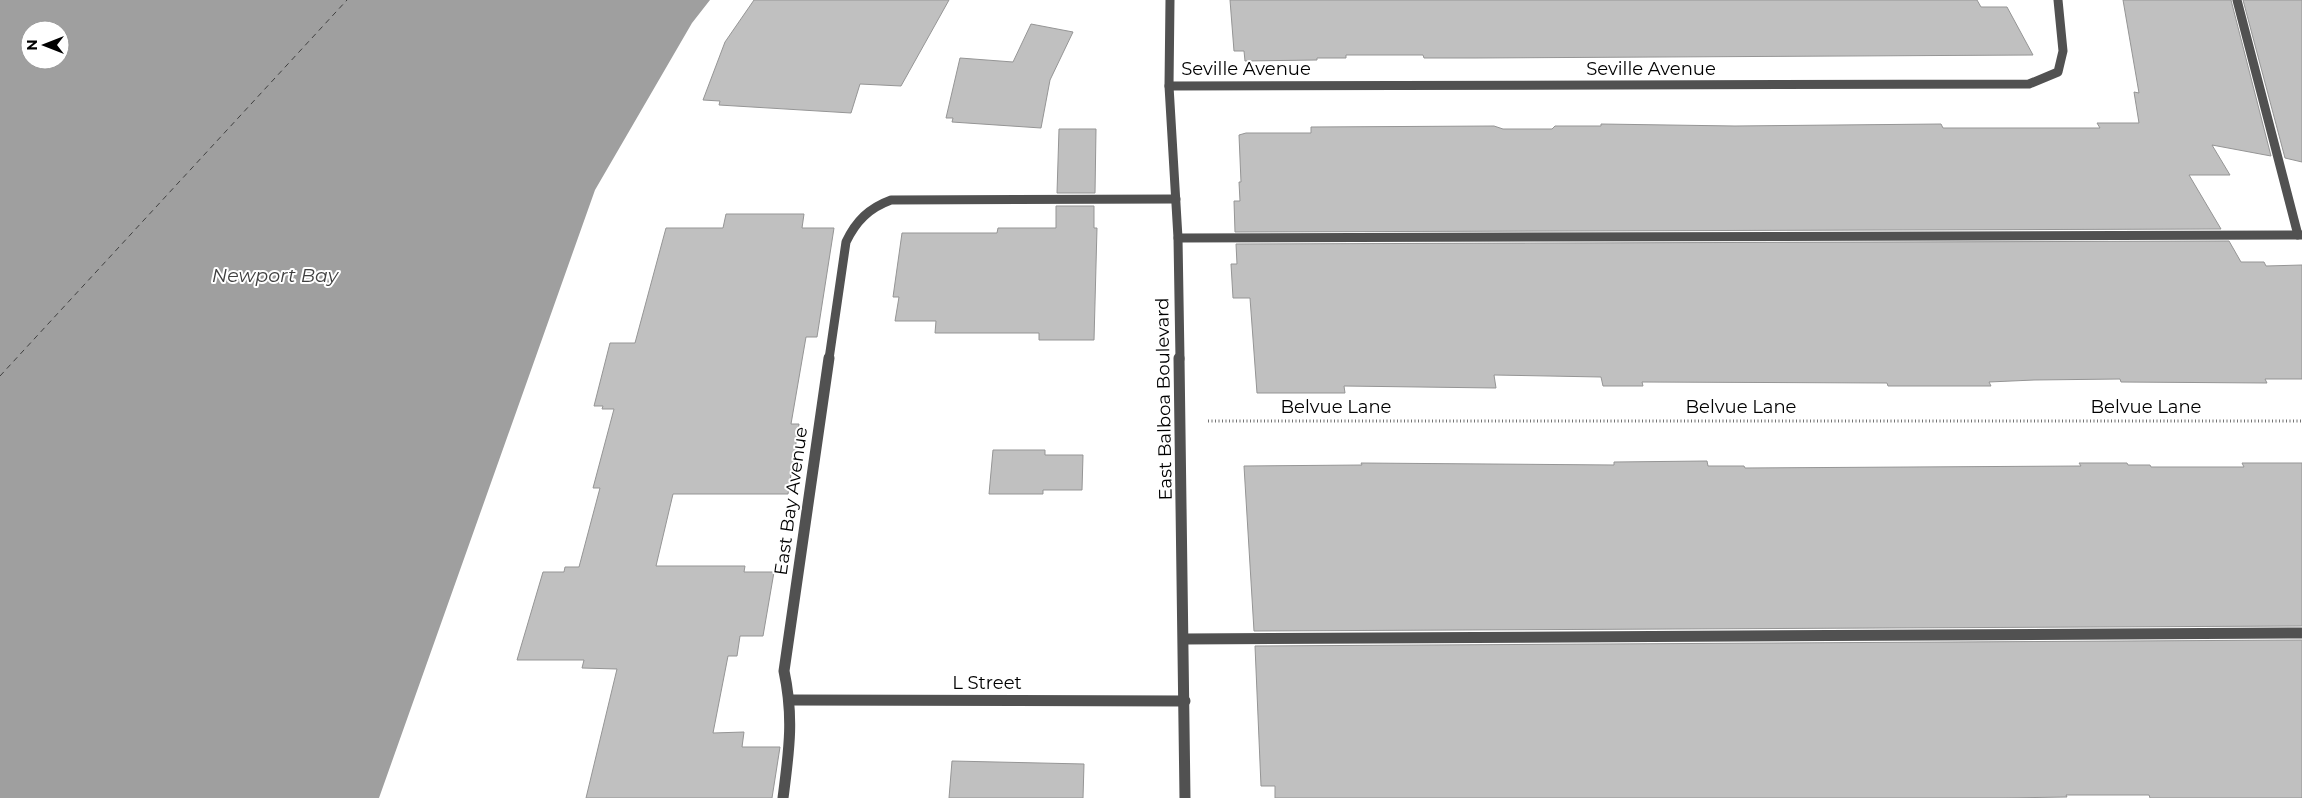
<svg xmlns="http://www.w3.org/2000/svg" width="2302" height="798" viewBox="0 0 2302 798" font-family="Montserrat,sans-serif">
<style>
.water{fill:#9f9f9f;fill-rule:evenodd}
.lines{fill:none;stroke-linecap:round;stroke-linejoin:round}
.ferry{stroke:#404040;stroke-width:1;stroke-dasharray:5.5 4.5;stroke-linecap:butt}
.building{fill:#c0c0c0;stroke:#959595}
.path{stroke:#737373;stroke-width:3;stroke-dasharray:1 2.5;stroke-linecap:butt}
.service-far1{stroke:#515151;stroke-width:9}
.service{stroke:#515151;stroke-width:11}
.minor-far1{stroke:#515151;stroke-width:9}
.minor{stroke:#515151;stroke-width:11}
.tertiary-far1{stroke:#515151;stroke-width:9}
.tertiary{stroke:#515151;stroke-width:11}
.labels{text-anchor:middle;stroke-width:4;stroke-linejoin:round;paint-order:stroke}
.street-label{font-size:18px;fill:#000;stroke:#fff}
.water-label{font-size:19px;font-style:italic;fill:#404040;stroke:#fff}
</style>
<rect width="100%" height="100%" fill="#fff"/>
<path class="water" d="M0,0h710l-18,23 -97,167 -216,608h-379zM30,30h30v30h-30z"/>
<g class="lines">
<path class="ferry" d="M0,376l347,-376"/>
</g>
<g class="building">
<path d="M754,0h195l-48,86 -41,-2 -9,29 -132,-8 1,-4 -17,-1 22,-58z"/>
<path d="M1230,0h747l4,7h26l26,48 -558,3h-51l-1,-3h-77v3h-29v2l-72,1 -1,-10h-10z"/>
<path d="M2123,0h108l40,156 -59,-11 18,30h-41l32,54 -986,3 -1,-31h6l-1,-19h2l-2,-47 7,-2h65v-6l183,-1 9,3h49l3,-3h46v-2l134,2 206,-2 2,4h157l-3,-5h42l-5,-31 5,1z"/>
<path d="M2243,0h59v162l-17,-4z"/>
<path d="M1031,24l42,8 -23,48 -9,48 -89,-6 1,-4h-7l14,-60 53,4z"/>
<path d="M1059,129h37l-1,64h-38z"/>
<path d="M1056,206h38v22h3l-3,112h-55v-7h-104l1,-12h-41l4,-24h-6l9,-64h95l1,-5h58z"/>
<path d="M726,214h78l-2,14h32l-17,109h-11l-15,87h8l-11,70h-115l-17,72h89l-1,6h30l-11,64h-23l-3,20h-9l-15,77 31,-1 -2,15h38l-8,51h-186l31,-129 -35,-1 2,-8h-67l26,-88h21l1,-5h14l21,-79h-7l21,-79h-12l1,-3h-9l16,-63h25l31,-115h57z"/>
<path d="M2229,241l12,21h23l2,4 36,-1v114h-37l2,4 -146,-1 -1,-3 -86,1 -45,2 2,4h-103l-1,-3 -245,-1 1,4h-40l-2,-9 -107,-2 2,13 -152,-2 1,7h-88l-7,-95h-17l-2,-34h6l-1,-20z"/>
<path d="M993,450h52v5h38l-1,35h-39v4h-54z"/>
<path d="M1707,461l1,5h36l1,2 336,-2 -2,-3h48l1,2h22l1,2h93l-2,-4h60v163l-1048,5 -10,-165 118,-1 -1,-2 253,2v-3z"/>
<path d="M2302,640v158h-152l-1,-3h-83l1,2 -64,1h-728v-12h-14l-6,-140z"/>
<path d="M952,761l132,3 -1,34h-134z"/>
</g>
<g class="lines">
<path class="path" d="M1208,421h1094"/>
<g class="service-far1">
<path d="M2237,0l61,235"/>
<path d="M1178,238l1124,-3"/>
</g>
<path class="service" d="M1184,639l1118,-6"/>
<g class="minor-far1">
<path d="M1169,86l860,-2 29,-12 5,-21 -5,-51"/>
<path d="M829,359l17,-117c10,-21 23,-34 45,-42l285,-1"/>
</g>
<g class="minor">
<path d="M790,700l395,1"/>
<path d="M783,798c6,-47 11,-80 1,-127l45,-313"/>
</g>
<path class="tertiary-far1" d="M1170,0l-1,86 9,152 2,121"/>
<path class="tertiary" d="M1179,358l6,440"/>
</g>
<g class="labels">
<g class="street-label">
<text x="1246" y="75">Seville Avenue</text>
<text x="1651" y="75">Seville Avenue</text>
<text transform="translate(1164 399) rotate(-91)" y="6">East Balboa Boulevard</text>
<text x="1336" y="413">Belvue Lane</text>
<text x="1741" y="413">Belvue Lane</text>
<text x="2146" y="413">Belvue Lane</text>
<text transform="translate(791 501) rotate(-82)" y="6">East Bay Avenue</text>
<text x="987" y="689">L Street</text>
</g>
<g class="water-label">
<text x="275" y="282">Newport Bay</text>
</g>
</g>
<g transform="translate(45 45) rotate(270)"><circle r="24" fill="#ffffff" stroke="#999999"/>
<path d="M0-4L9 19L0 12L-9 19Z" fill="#000000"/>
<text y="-8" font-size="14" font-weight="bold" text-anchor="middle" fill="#000000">N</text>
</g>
</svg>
